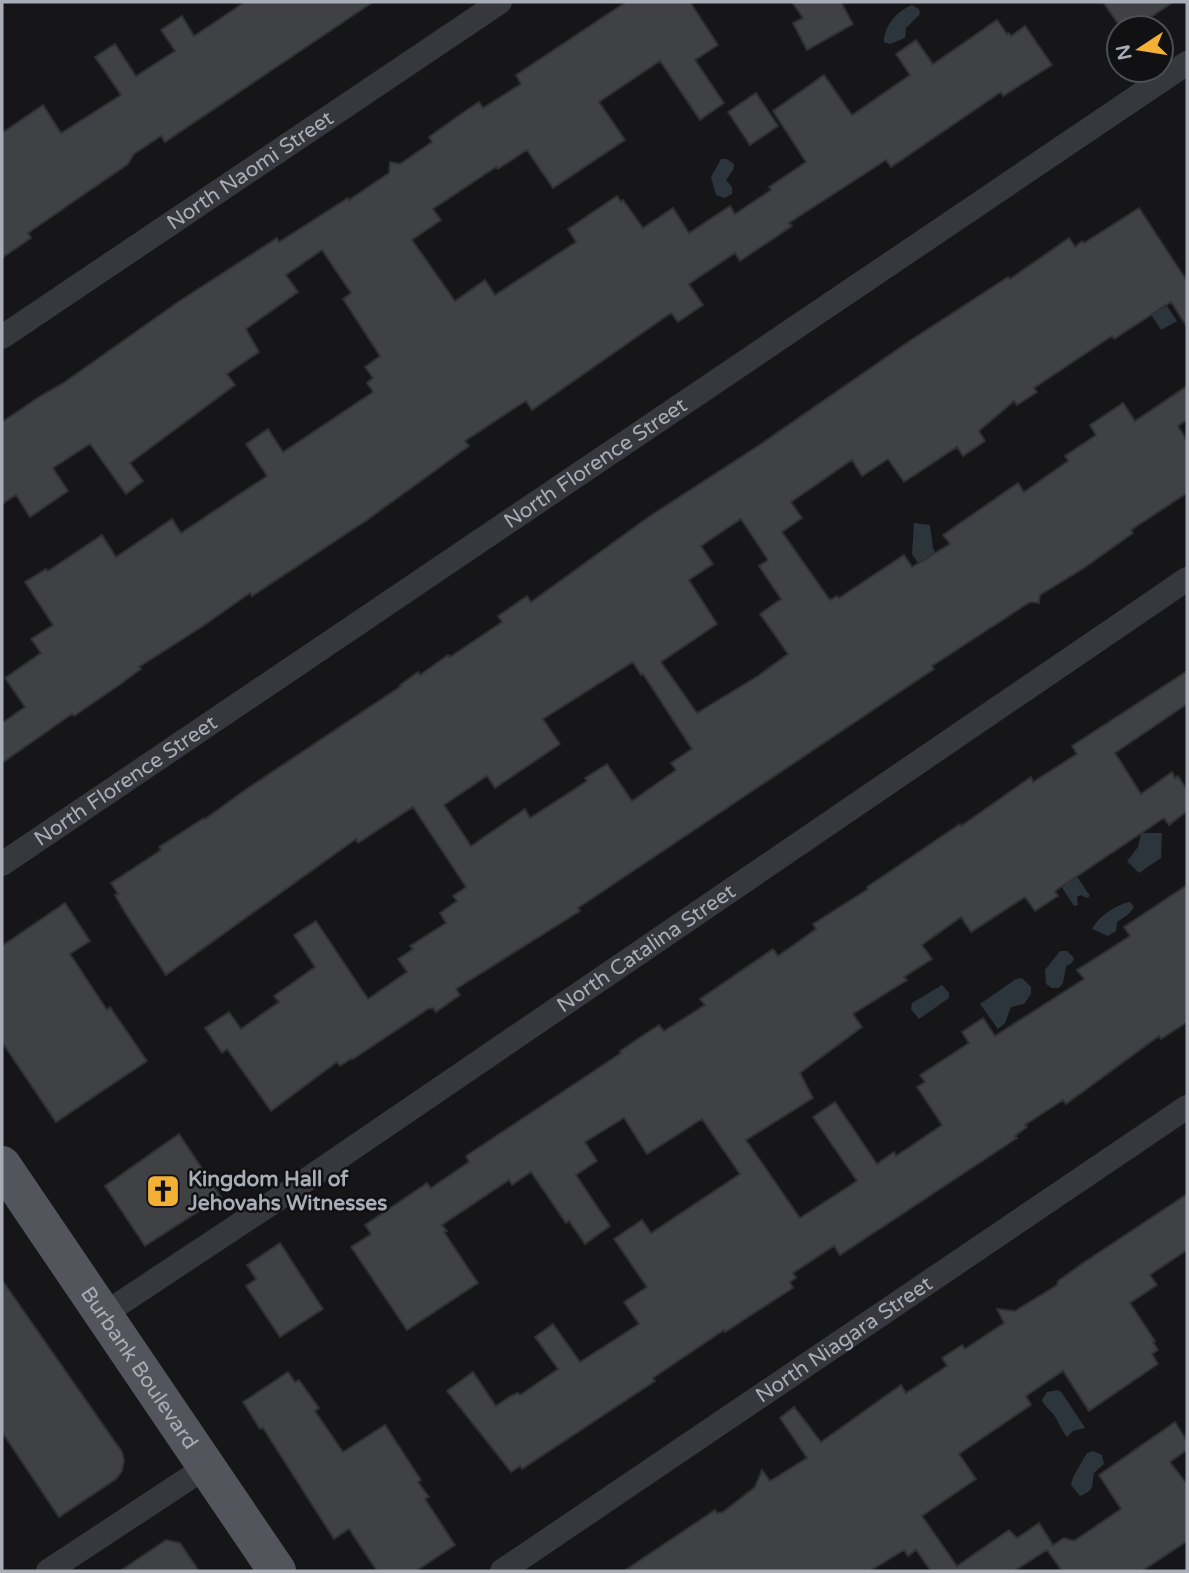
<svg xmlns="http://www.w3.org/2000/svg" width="1189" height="1573" viewBox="0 0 1189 1573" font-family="'Varela Round',sans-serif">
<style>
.water{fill:#2c353c}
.building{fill:#404145;stroke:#303034;stroke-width:2;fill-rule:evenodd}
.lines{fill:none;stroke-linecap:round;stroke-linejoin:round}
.minor{stroke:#37383d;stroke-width:24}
.primary{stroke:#53555c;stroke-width:38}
.labels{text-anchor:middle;stroke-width:5;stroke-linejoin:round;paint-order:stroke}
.street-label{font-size:21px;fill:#a8adb8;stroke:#111113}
.poi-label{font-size:21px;font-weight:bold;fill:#a8adb8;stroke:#111113;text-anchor:start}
</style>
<rect width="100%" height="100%" fill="#161618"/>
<g class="water">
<path d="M912,5l7,4 1,5 -14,14 -1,10 -15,6 -6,-2c0,-16 13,-31 28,-37z"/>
<path d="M721,159h6l7,5 -1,6 -7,10 6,7v7l-8,4 -8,-3 -5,-18z"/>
<path d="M1155,288l22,33 -16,9 -21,-32z"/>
<path d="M914,523l16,2 3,23 7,13 -16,11 -12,-18z"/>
<path d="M1141,833h21l-1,25 -22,15 -12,-12 11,-14z"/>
<path d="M1069,865l21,31 -3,2 -6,-3 -4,2 1,8 -4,1 -20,-31z"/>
<path d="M1130,902l4,5 -4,6 -13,9 -1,9 -8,5 -16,-7c6,-12 25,-25 38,-27z"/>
<path d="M1060,951h7l7,7 -2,5 -6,3 -3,17 -4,5h-7l-6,-4 -1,-14z"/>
<path d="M1022,978l9,9v7l-7,10 -13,3 -6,16 -7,6 -18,-25 36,-25z"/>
<path d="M942,985l7,8v5l-30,21 -8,-10 1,-6z"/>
<path d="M1058,1390l4,3 23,35 -12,3 -6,6c-6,-7 -8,-15 -13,-22 -5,-6 -9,-8 -12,-15l5,-8z"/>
<path d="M1093,1451l9,4 2,9 -10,9c-3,14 2,16 -14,23l-9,-11 2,-8 14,-24z"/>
</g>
<g class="building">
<path d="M245,2h128l-208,140 -4,-6 -27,18 -6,10 -100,69 3,5 -29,20v-125l41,-28 18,28 60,-38 -26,-38 20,-13 21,32 39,-25 -14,-21 21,-14 12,20z"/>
<path d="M626,2h64l28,43 -23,15 29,43 -24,17 -40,-59 -61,41 26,38 -72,48 -26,-38 -29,19 -2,-2 -63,42 8,11 -29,20 43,61 30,-21 10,15 81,-53 -8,-13 49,-33 4,6 2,-2 20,28 30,-20 16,25 41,-27 5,8 36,-24 -2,-3 37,-25 -33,-51 51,-36 28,40 58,-40 -14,-21 20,-14 17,24 64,-44 10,14 2,-1 2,3 14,-10 27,39 -49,31 -2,-4 -110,75 -5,-7 -97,63 3,3 -52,35 -5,-8 -46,31 14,21 -25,17 -7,-9 -139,97 -6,-9 -16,10 -45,30 4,5 -102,74 -115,76 -2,-3 -47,33 -64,41 2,2 -19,14 -48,33 -2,-2 -70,49v-40l23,-16 -20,-29 36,-25 -10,-14 22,-14 -28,-43 21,-13 2,2 54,-36 14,22 56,-38 9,14 86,-57 -21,-32 22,-15 15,23 90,-60 -6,-9 6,-5 -8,-11 15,-11 -37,-57 8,-6 -29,-43 -36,25 12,17 -52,37 13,23 -32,22 8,11 -105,78 13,18 -17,13 -36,-50 -37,24 15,23 -38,26 -14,-22 -14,9v-82l40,-27 20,-11 116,-82 99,-64 2,4 69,-44 1,2 40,-27 1,-11 10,2 32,-22 -3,-5 32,-23 18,-12 4,6 38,-24 -5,-9z"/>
<path d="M792,2h49l12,22 -46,26 -14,-27 10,-5z"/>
<path d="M1103,2h70l-38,26h-14z"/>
<path d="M756,93l22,33 -28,19 -22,-33z"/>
<path d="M1139,208l48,73v46l-16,-25 -57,37 -2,-3 -78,52 3,4 -20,13 -3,-4 -35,30 6,10 -22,15 -6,-9 -53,35 -16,-23 -26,17 -10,-16 -61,42 11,16 -20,14 48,68 7,-4 2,2 65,-43 8,12 38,-23 -7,-9 75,-52 6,9 44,-31 -3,-5 31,-21 -6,-10 33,-22 12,18 52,-35v34l-9,6 9,15v52l-56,37 2,3 -49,35 -44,27 -1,8 -9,-1 -98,64 2,3 -356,239 2,3 -124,78 4,6 -24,17 -3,-4 -5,1 -75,50 -1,-1 -12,8 -3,-4 -66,49 -44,-62 -5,4 -17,-25 24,-16 12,17 38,-27 -5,-6 41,-29 -21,-32 22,-14 52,78 39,-27 -9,-13 15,-10 -3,-3 36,-23 -6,-10 17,-12 -4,-5 13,-9 -53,-80 -55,36 -2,-4 -190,136 -42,-64 -9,-16 3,-1 -7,-11 50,-33 -2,-3 45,-29 1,1 43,-31 153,-102 -1,-1 18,-13 2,3 28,-20 2,2 52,-35 -4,-6 29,-20 4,6 119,-86 108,-70 153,-106 97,-63 2,2 59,-41 6,9 7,-6 2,2zM741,519l27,41 -9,6 22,33 -21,15 28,40 -30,22 -61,37 -36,-51 56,-38 -28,-44 24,-16 -12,-18zM633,662l8,13 2,-1 49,75 -21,14 5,7 -44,31 -25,-37 -22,14 2,3 -57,37 -5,-9 -54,37 -27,-41 43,-29 8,12 65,-44 -17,-25z"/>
<path d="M1187,671v33l-72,49 26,41 31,-22 3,6 3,-2 9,14v21l-18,14 -5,-7 -51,34 -58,39 3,5 -23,15 -10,-14 -54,35 -10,-15 -39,28 10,14 -28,18 3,3 -54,34 9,13 -62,46 13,25 -67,42 54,78 57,-37 -44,-64 22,-15 42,62 17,-12 2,4 46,-31 -25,-38 8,-5 -5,-7 49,-32 -7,-11 21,-14 12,18 89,-57 -7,-9 53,-34 -6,-9 63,-42v137l-26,17 -2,-3 -93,68 -3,-4 -38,25 2,2 -12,9 2,2 -177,117 -6,-9 -41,27 3,5 -6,4 3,6 -68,44 -1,-2 -71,48 2,3 -133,88 -2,-3 -9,6 -64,-81 26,-19 23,34 13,-9 9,-4 2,2 38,-26 -23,-32 18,-13 27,38 59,-38 -15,-22 23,-15 -33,-48 28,-19 9,13 89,-59 -38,-55 -55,35 -23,-36 -39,24 12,19 -21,14 34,51 -25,18 -16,-23 -3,2 -35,-51 -19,13 -3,-5 -67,45 5,6 -3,1 34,51 -71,47 -56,-83 20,-13 -6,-9 62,-42 4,5 38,-26 -3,-6 155,-103 -1,-2 19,-13 20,-13 5,6 41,-26 -5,-6 73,-50 5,7 38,-27 -3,-5 55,-35 -1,-2 93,-63 1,2 70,-49 2,5 44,-28 -5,-8z"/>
<path d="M65,903l25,38 -20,13 37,56 3,-3 37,54 -91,61 -54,-80v-96z"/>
<path d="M179,1134l42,63 -76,49 -40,-60z"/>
<path d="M1187,1194v56l-37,25 7,10 -27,18 25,38 -2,1 5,8 -6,4 6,10 -69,47 -26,-40 -37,25 5,9 -72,49 17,25 -54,37 35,50 52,-36 8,8 22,-15 14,22 11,-7 10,3 47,-32 -22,-34 76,-53 12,19v9l-17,12 17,22v57l-45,30h-80l-15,-21 -33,21h-83l-15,-21 -8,6 -4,-6 -34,21h-246l91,-61 2,3 6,-1 32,-25 7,-17 8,11 37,-23 -27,-40 14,-11 27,35 80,-57 5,8 41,-27 -5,-8 20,-13 3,4 39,-26 -7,-14 18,2 42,-26 1,-4 25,-18z"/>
<path d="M280,1243l43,66 -43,28 -34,-51 10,-7 -9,-14z"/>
<path d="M2,1280l120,172 2,9 -2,10 -6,8 -57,38 -57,-85z"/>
<path d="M288,1372l7,10 4,-2 20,28 -4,3 28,41 42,-27 36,55 -3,2 11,15 -4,2 30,46 -39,26h-39l-28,-42 -15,10 -71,-111 -3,1 -17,-27z"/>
<path d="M166,1540l14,3 19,28h-79z"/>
</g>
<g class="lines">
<g class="minor">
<path id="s1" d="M2,337l498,-335"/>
<path id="s2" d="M2,864l1185,-801"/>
<path id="s3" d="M104,1314l186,-123 897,-612"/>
<path d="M48,1571l158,-104"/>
<path id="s4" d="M502,1571l685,-464"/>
</g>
<path class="primary" id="s5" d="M2,1165l275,406"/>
</g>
<defs>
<g id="church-square" transform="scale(1.75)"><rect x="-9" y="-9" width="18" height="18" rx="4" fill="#f2b134" stroke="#111113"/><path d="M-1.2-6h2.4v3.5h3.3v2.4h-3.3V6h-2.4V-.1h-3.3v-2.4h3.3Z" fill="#111"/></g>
</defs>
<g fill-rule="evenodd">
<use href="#church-square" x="163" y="1191"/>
</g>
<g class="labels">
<g class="street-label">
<text dy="7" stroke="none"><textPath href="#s1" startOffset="299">North Naomi Street</textPath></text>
<text dy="7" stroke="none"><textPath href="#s2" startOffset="716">North Florence Street</textPath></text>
<text dy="7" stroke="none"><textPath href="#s2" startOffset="149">North Florence Street</textPath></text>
<text dy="7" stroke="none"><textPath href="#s3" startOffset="654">North Catalina Street</textPath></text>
<text dy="7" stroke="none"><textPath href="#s4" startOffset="413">North Niagara Street</textPath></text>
<text dy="7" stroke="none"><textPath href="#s5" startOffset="245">Burbank Boulevard</textPath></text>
</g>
<g class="poi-label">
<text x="188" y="1186">Kingdom Hall of<tspan x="188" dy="24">Jehovahs Witnesses</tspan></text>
</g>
</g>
<rect width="1189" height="1573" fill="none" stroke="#a8adb8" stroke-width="7"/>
<g transform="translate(1140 49) rotate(258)"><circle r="33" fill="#111113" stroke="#4d4f55" stroke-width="2"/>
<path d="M0-5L12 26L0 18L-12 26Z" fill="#f2b134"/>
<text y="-10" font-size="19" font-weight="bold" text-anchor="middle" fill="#a8adb8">N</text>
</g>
</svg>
